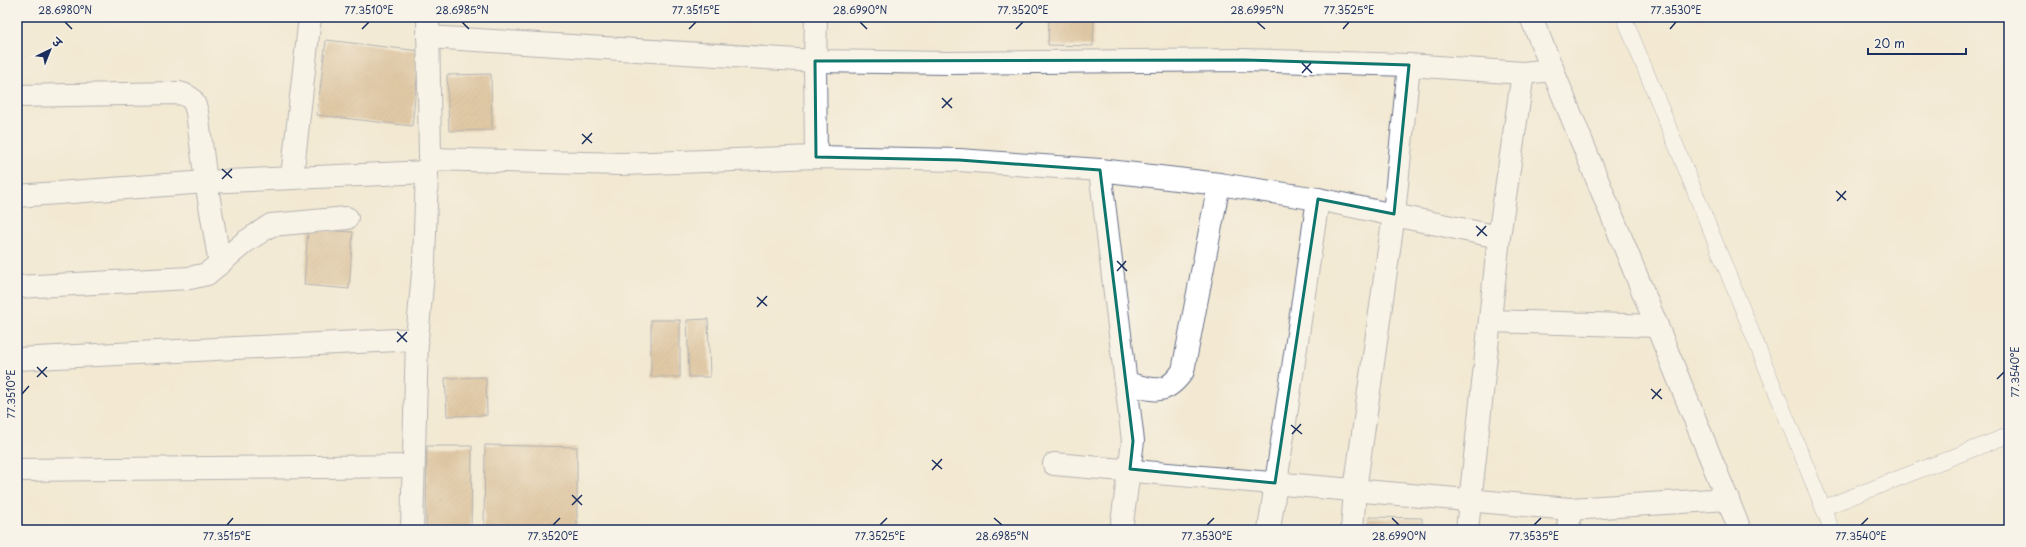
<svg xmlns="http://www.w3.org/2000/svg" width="2026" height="547" viewBox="0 0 2026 547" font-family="'Playpen Sans','Playpen Sans Deva',sans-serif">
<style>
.building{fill:url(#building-hatch)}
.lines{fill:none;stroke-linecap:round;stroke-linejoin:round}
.service-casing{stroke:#677087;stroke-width:16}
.minor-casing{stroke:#677087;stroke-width:24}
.service{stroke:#fff;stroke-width:15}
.minor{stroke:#fff;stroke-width:22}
.marked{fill:none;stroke:#0f766e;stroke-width:3;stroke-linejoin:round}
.ticks{fill:none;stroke:#1b2f5e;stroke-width:1.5}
.neatline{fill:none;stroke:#1b2f5e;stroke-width:1.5}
.ticks-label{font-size:10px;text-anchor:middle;fill:#1b2f5e}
</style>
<defs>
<pattern id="building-hatch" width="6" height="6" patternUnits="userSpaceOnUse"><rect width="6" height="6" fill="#caa06c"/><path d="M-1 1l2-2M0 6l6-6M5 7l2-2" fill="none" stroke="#a3835c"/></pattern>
</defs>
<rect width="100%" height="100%" fill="#f7f3e8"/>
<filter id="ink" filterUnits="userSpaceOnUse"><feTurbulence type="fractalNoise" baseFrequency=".025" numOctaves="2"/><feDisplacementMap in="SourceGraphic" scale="8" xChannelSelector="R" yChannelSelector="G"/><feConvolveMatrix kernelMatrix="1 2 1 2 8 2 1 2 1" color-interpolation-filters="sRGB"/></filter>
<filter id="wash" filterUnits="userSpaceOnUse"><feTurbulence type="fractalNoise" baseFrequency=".012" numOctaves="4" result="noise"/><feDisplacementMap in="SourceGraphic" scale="16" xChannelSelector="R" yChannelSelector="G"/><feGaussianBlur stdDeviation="0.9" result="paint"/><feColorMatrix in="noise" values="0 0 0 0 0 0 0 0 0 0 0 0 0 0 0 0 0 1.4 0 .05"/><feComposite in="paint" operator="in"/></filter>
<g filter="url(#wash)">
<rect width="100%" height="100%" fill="#f3e9d3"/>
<g id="blocks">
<g class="building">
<path d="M1049,17h45l-1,29 -45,-1z"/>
<rect x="1226" y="17" width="100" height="3"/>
<path d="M326,40l94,11 -8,75 -95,-11z"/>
<path d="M491,74l1,56 -43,1 -2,-56z"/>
<path d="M308,229l45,3 -4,57 -45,-4z"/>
<path d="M708,319l2,58h-21l-2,-57z"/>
<rect x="651" y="320" width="29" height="57"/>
<path d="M486,377l1,38 -40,1 -2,-38z"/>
<path d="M485,445l92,2v83h-93z"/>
<path d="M427,446h45l-1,84h-45z"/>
<path d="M1369,517l53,1v12h-53z"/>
</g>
</g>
</g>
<g filter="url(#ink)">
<use href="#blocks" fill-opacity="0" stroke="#677087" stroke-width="1"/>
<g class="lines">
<g class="service-casing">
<g id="service">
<path d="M1624,17l208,513"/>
<path d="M1823,508l186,-73"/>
</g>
</g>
<g class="minor-casing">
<g id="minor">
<path d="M1531,17l209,513"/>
<path d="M428,37l387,24 134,2 295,-3 165,5 114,8 30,-3"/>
<path d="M17,96l162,-3c12,3 15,7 18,19l9,70 14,82"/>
<path d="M816,157l-1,-96 1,-44"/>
<path d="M430,159l192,5 194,-7 143,3 141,10 119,14 99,15 181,38"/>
<path d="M1100,170l33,271 -12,89"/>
<path d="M292,177l18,-160"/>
<path d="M17,196l189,-14 221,-10"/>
<path d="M17,287l173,-9 17,-4 38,-32 26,-17 76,-7"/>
<path d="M1490,321l167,5"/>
<path d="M17,359l400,-20"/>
<path d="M1125,383c28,6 39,15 58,-12l36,-187"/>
<path d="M1054,464l516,45 158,-10"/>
<path d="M17,470l395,-4"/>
<path d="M412,530l5,-191 7,-77 3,-90 3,-13 -2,-142"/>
<path d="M1269,530l49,-331"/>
<path d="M1352,530l3,-40 39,-276 15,-149"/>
<path d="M1467,530l32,-293 24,-164"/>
<path d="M1568,530l2,-21"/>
</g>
</g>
<use href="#service" class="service"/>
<use href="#minor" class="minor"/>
</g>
</g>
<path d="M0 0H2026V547H0ZM1244,60l165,5 -15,149 -76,-15 -43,284 -145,-14 3,-28 -33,-271 -141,-10 -143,-3 -1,-96z" fill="#f3e9d3" fill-opacity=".55" fill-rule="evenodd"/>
<path class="marked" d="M1244,60l165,5 -15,149 -76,-15 -43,284 -145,-14 3,-28 -33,-271 -141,-10 -143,-3 -1,-96z"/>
<path class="ticks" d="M65,22l7,7M462,22l7,7M860,22l7,7M1257,22l8,7M362,29l7,-7M689,29l7,-7M1016,29l7,-7M1343,29l6,-7M1670,29l6,-7M1302,63l10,10M1302,73l9,-10M942,98l10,10M942,108l10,-10M582,134l10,9M582,144l10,-11M222,169l10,9M222,179l10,-10M1836,191l10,9M1837,201l9,-10M1476,226l11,10M1477,236l9,-10M1117,261l10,10M1117,271l9,-10M757,297l10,9M757,307l10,-11M397,332l10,10M397,342l10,-10M37,367l10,10M37,377l10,-10M1997,379l7,-7M1651,389l11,10M22,394l7,-8M1652,399l9,-10M1291,425l11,9M1292,434l9,-10M932,460l10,9M932,470l10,-11M572,495l10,10M572,505l10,-10M994,518l8,7M1392,518l7,7M227,525l6,-7M553,525l7,-7M880,525l7,-7M1207,525l7,-7M1534,525l7,-7M1861,525l7,-7"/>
<rect width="2026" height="547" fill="none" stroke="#f7f3e8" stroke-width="44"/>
<g transform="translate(50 50) rotate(43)" stroke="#f7f3e8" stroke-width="3" paint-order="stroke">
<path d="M0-3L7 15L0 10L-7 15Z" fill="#1b2f5e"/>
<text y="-6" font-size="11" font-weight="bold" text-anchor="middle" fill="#1b2f5e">उ</text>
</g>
<path d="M1868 48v6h98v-6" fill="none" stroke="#1b2f5e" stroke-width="2"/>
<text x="1874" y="48" font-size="12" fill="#1b2f5e" stroke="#f7f3e8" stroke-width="3" paint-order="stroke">20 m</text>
<rect x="22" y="22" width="1982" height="503" class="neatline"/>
<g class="ticks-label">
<text x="65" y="14">28.6980°N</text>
<text x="369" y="14">77.3510°E</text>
<text x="462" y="14">28.6985°N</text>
<text x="696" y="14">77.3515°E</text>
<text x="860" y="14">28.6990°N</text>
<text x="1023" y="14">77.3520°E</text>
<text x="1257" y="14">28.6995°N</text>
<text x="1349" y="14">77.3525°E</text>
<text x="1676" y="14">77.3530°E</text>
<text transform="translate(2015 372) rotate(-90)" y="4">77.3540°E</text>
<text transform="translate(11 394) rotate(-90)" y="4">77.3510°E</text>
<text x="227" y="540">77.3515°E</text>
<text x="553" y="540">77.3520°E</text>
<text x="880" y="540">77.3525°E</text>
<text x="1002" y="540">28.6985°N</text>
<text x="1207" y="540">77.3530°E</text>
<text x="1399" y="540">28.6990°N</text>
<text x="1534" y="540">77.3535°E</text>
<text x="1861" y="540">77.3540°E</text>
</g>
</svg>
